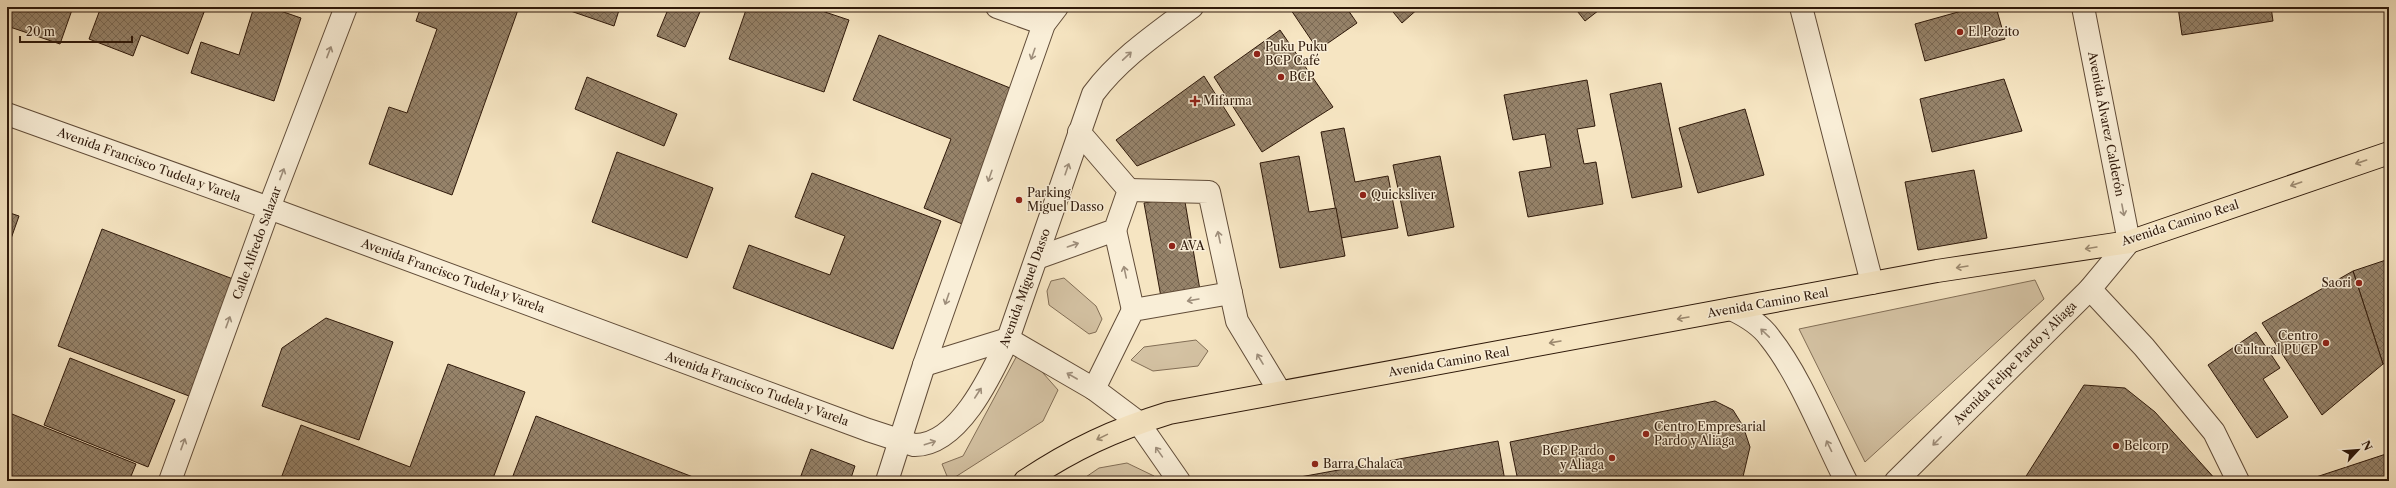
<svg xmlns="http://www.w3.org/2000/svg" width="2396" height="488" viewBox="0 0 2396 488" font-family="'Libre Caslon Text',serif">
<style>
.green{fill:#d4c2a3;stroke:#826e56}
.building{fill:url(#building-cross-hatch);stroke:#2f190a}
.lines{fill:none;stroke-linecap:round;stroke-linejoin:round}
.minor-casing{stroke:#614c38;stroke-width:24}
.major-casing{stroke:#2f190a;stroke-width:24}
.minor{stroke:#f9eed7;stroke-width:22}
.major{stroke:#f6e5c2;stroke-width:22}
.oneway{stroke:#9e8e7b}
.oneway2{stroke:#9c896f}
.poi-dot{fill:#8f2418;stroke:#f9eed7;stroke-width:1.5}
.labels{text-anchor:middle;stroke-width:3;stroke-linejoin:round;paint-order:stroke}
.poi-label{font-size:12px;fill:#2f190a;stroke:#f9eed7;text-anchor:start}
.street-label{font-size:12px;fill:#2f190a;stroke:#f9eed7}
</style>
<defs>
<pattern id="building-cross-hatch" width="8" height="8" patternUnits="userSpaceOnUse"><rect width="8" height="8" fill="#96836a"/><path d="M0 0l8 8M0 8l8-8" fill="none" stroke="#7b6a55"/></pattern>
</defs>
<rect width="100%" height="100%" fill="#f6e5c2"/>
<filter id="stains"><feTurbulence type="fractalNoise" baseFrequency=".005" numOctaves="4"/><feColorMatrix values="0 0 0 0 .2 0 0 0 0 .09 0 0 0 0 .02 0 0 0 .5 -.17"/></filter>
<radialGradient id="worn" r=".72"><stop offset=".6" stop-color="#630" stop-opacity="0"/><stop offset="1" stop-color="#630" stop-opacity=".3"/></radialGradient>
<g class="green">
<path d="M1064,278l32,28 6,13 -6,13 -7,2 -40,-29 -2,-14 4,-10z"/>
<path d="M2035,280l9,19 -179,163 -66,-133z"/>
<path d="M1196,340l12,11 -10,15 -45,5 -22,-11 13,-13z"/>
<path d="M1021,348l37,42 -15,31 -94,60 -7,-17 21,-8z"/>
<path d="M1127,463l27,13 4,5h-78l19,-13z"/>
</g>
<g class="building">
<path d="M7,7h66l-13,37 -53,-18z"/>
<path d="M101,7h105l-18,47 -47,-19 -8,21 -44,-17z"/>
<path d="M254,7h15l32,11 -27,83 -83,-28 10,-31 38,13z"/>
<path d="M421,7h98l-67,188 -83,-31 20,-57 18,6 30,-84 -21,-8z"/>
<path d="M559,7h61l-6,19z"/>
<path d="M669,7h33l-17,40 -28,-11z"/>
<path d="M747,7h63l39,13 -25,72 -95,-33z"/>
<path d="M1295,7h51l11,16 -39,27 -27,-40z"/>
<path d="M1389,7h31l-18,16z"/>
<path d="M1574,7h29l-18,14z"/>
<path d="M1976,7h20l9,32 -80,22 -10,-37z"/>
<path d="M2178,7h93l2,14 -91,14z"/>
<path d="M1280,30l53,77 -71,45 -48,-75z"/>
<path d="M879,35l141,57 -53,134 -43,-18 27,-69 -98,-39z"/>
<path d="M1204,76l31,49 -98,41 -21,-26z"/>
<path d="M587,77l90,37 -13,32 -89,-37z"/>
<path d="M2004,79l18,52 -90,21 -12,-53z"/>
<path d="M1587,80l8,46 -18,3 7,35 12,-2 7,42 -75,13 -9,-45 32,-5 -6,-33 -32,6 -9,-45z"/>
<path d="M1661,83l21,104 -50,11 -22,-104z"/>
<path d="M1745,109l19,66 -66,18 -19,-65z"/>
<path d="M1344,128l11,54 33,-6 10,52 -57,10 -20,-106z"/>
<path d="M617,152l96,36 -26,70 -95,-36z"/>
<path d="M1299,156l10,56 27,-4 9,48 -65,12 -20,-105z"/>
<path d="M1440,156l14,71 -46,9 -15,-71z"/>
<path d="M1974,170l13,68 -69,12 -13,-68z"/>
<path d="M812,173l129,48 -48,128 -160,-61 16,-43 81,30 15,-39 -50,-19z"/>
<path d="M1184,196l16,94 -39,7 -17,-94z"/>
<path d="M7,212l12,4 -12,34z"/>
<path d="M102,229l131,50 -44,117 -131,-50z"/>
<path d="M2389,259v103l-6,2 -30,-93z"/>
<path d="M2353,271l30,93 -61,51 -60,-92z"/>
<path d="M326,318l67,24 -34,98 -97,-34 20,-58z"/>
<path d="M2256,332l24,36 -17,11 25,38 -31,21 -49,-73z"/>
<path d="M70,358l105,42 -27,67 -104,-42z"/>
<path d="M448,364l77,28 -33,89h-212l21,-56 109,42z"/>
<path d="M2084,385l41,3 30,24 62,69h-194z"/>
<path d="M1715,401l18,9 10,16 7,21 -8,34h-123l-2,-5 -24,5h-75l-8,-39z"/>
<path d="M7,412l129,52 -7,17h-122z"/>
<path d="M536,416l157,61 -1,4h-181z"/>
<path d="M1498,441l7,40h-227z"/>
<path d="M811,449l44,17 -5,15h-51z"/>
<path d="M2389,453v28h-85z"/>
</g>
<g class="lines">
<g class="minor-casing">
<g id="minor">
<path d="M997,7l47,17"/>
<path d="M1801,7l71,276"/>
<path d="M7,114l262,94 599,222 46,15c45,1 78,-72 94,-106l85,-245c27,-36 63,-60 99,-87"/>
<path d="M1129,190l80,2 28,129 43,71"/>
<path d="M1115,230l18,80"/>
<path d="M1037,258l78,-28 14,-40 -50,-58"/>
<path d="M2090,289l54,58 70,85 24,49"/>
<path d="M1731,309c15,7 29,15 39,29 31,39 53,98 76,143"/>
<path d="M924,365l84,-26 86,50 44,33 41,59"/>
<path d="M1094,389l39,-79 98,-17"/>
<path d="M170,481l99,-273 77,-201"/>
<path d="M887,481l37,-116 120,-341 13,-17"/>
<path d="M1896,481l194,-192 39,-47 -46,-235"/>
</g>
</g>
<g class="major-casing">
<path id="major" d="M1025,481c48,-32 89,-51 144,-68l768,-142 192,-29 260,-89"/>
</g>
<use href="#minor" class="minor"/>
<use href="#major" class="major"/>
</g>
<defs><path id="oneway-shaft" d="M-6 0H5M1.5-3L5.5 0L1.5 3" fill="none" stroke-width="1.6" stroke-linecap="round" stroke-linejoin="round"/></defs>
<g class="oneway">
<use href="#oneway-shaft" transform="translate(329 52) rotate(-69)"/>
<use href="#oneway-shaft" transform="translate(1033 54) rotate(109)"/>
<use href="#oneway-shaft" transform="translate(1127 56) rotate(-43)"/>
<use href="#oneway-shaft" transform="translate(1067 169) rotate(-71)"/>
<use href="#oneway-shaft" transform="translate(282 174) rotate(-69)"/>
<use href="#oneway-shaft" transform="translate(990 176) rotate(109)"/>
<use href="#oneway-shaft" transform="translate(2123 210) rotate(79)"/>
<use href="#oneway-shaft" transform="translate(1219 237) rotate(-102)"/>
<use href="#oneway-shaft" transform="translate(1073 245) rotate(-19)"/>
<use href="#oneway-shaft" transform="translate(1125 272) rotate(-102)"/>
<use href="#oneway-shaft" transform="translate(947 299) rotate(109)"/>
<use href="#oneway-shaft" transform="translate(1193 300) rotate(170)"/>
<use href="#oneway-shaft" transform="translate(228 322) rotate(-70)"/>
<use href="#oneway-shaft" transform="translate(1765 333) rotate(-136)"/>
<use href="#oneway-shaft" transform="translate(1260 359) rotate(-121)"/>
<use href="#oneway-shaft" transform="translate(1072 376) rotate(-150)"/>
<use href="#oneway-shaft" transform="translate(978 393) rotate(-57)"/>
<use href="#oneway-shaft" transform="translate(1937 441) rotate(135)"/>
<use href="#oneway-shaft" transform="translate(930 443) rotate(-18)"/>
<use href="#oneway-shaft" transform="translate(183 444) rotate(-70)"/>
<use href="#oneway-shaft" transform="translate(1829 446) rotate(-116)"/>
<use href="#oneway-shaft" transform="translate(1159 452) rotate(-125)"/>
</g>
<g class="oneway2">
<use href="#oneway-shaft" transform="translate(2361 162) rotate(161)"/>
<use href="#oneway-shaft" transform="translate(2296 184) rotate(161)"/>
<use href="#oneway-shaft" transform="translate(2091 248) rotate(171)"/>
<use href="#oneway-shaft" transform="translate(1962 267) rotate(171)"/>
<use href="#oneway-shaft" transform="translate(1683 318) rotate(170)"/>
<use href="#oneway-shaft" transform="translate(1555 342) rotate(170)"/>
<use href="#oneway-shaft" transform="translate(1102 437) rotate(154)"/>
</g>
<g class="poi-dot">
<circle cx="1960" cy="32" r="4"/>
<circle cx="1257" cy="54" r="4"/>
<circle cx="1281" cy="77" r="4"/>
<path d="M1193 95h4v4h4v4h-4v4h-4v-4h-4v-4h4z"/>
<circle cx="1363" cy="195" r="4"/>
<circle cx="1019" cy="200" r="4"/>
<circle cx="1172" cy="246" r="4"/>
<circle cx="2359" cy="283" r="4"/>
<circle cx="2326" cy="343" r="4"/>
<circle cx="1646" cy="434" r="4"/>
<circle cx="2116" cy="446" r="4"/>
<circle cx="1612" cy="458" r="4"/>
<circle cx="1315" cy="464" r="4"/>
</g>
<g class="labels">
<g class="poi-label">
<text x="1968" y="36">El Pozito</text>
<text x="1265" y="51">Puku Puku<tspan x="1265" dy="14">BCP Café</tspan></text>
<text x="1289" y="81">BCP</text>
<text x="1203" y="105">Mifarma</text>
<text x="1027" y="197">Parking<tspan x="1027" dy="14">Miguel Dasso</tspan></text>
<text x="1371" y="199">Quicksliver</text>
<text x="1180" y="250">AVA</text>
<text x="2351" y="287" text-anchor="end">Saori</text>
<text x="2318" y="340" text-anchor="end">Centro<tspan x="2318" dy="14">Cultural PUCP</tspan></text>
<text x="1654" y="431">Centro Empresarial<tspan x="1654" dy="14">Pardo y Aliaga</tspan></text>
<text x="2124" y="450">Belcorp</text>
<text x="1604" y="455" text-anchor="end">BCP Pardo<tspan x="1604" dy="14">y Aliaga</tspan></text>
<text x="1323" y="468">Barra Chalaca</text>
</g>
<g class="street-label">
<text transform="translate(2106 124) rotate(79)" y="4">Avenida Álvarez Calderón</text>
<text transform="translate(149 165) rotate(20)" y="4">Avenida Francisco Tudela y Varela</text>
<text transform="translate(2180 223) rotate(-18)" y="4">Avenida Camino Real</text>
<text transform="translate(257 243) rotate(-70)" y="4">Calle Alfredo Salazar</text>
<text transform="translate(453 276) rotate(20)" y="4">Avenida Francisco Tudela y Varela</text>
<text transform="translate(1025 288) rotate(-70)" y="4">Avenida Miguel Dasso</text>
<text transform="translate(1768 303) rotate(-10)" y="4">Avenida Camino Real</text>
<text transform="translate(1449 362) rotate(-10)" y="4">Avenida Camino Real</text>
<text transform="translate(2015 363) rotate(-45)" y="4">Avenida Felipe Pardo y Aliaga</text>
<text transform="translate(757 389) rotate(20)" y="4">Avenida Francisco Tudela y Varela</text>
</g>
</g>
<rect width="2396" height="488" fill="none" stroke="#f6e5c2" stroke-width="24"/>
<rect x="8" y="8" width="2380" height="472" fill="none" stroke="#2f190a" stroke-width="2"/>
<rect x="12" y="12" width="2372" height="464" fill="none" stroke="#2f190a"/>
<g transform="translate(2358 450) rotate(64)" stroke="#f9eed7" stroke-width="3" paint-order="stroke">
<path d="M0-3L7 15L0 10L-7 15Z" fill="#2f190a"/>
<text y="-6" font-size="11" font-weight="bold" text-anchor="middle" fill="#2f190a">N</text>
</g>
<path d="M20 36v6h112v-6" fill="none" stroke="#2f190a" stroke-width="2"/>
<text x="26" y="36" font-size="12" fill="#2f190a" stroke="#f9eed7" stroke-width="3" paint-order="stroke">20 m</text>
<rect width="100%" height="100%" filter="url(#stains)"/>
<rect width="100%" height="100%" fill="url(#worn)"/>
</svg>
